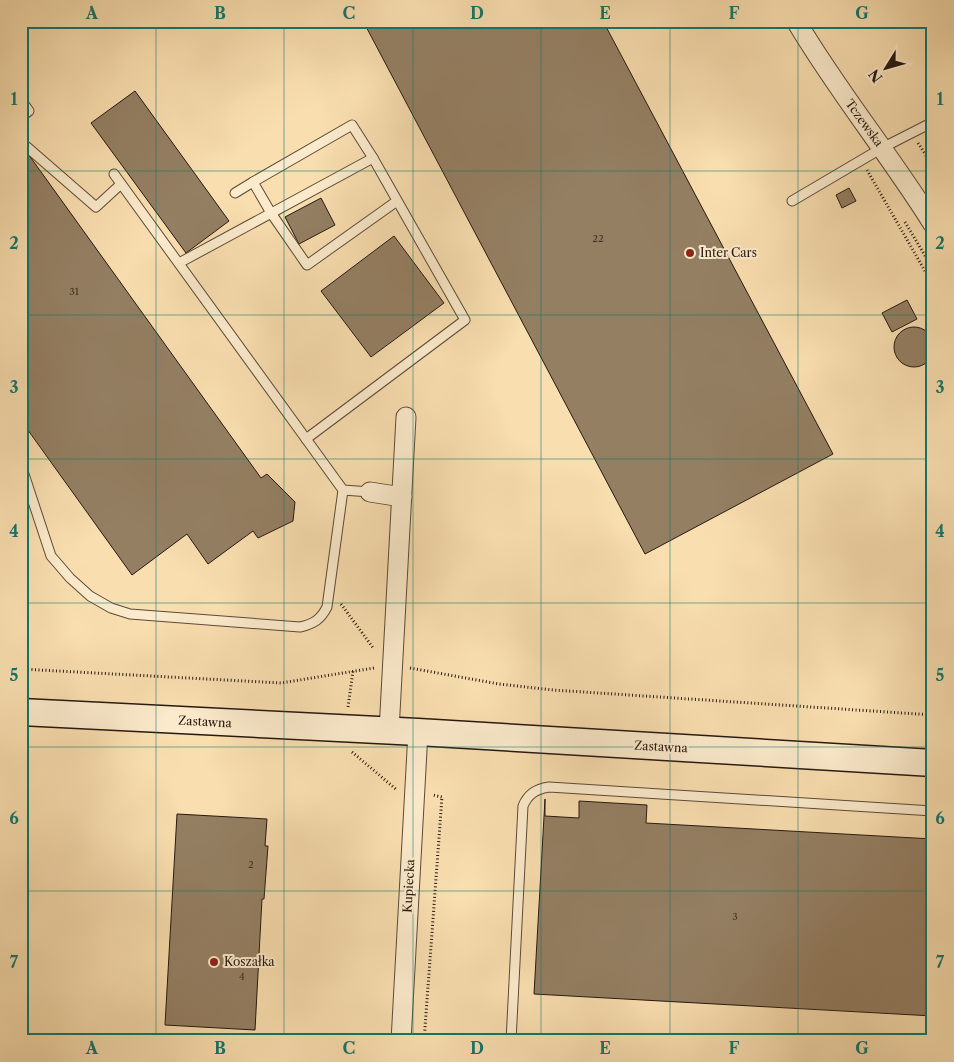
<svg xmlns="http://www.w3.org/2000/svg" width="954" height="1062" viewBox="0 0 954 1062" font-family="'Libre Caslon Text',serif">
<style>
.building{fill:#947f63;stroke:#261810}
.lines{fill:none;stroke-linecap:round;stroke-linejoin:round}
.service-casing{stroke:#5b4a38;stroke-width:11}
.minor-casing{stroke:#5b4a38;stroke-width:21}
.secondary-casing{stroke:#261810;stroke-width:29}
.path{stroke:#261810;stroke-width:3;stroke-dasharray:1 2.5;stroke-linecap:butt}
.service{stroke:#fbeacb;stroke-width:9}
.minor{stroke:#fbeacb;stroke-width:19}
.secondary{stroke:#fbeacb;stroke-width:26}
.grid{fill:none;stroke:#0f766e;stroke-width:1;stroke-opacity:0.55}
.poi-dot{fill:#8f2418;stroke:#fbeacb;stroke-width:2}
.labels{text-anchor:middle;stroke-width:4;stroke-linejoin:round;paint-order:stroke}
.number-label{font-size:10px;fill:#423225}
.street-label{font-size:12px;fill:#261810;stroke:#fbeacb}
.poi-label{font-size:12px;fill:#261810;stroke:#fbeacb;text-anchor:start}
.neatline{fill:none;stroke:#0f766e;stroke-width:2}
.grid-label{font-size:16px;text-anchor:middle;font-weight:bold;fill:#0f766e}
</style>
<rect width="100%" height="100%" fill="#f9deaf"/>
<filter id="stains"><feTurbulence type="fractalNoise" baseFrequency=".004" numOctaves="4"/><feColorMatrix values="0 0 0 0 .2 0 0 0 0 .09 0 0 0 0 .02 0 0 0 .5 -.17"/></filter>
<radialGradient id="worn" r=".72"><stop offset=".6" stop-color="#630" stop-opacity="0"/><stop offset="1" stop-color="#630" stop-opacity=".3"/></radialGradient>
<g class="building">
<path d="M363,21h240l230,433 -188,100z"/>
<path d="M135,91l94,130 -43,32 -95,-130z"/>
<path d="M26,151l235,327 6,-4 28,28 -2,19 -35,17 -5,-7 -45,33 -21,-30 -55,41 -107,-149 -4,3v-274z"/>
<path d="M849,188l7,13 -14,7 -6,-13z"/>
<path d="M321,198l14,27 -36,19 -14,-27z"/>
<path d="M394,236l50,67 -73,54 -50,-66z"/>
<path d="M907,300l10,19 -25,13 -10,-19z"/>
<circle cx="914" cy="347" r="20"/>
<path d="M545,799v17l34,2v-17l68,4 -1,18 287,16v177l-399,-22z"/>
<path d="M177,814l90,5 -2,27h3l-4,53h-2l-7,131 -90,-5z"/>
</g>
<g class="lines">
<g class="service-casing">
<g id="service">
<path d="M21,100l8,11 -8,6"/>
<path d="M21,151l6,-4 69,60 25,-23"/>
<path d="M373,158l-21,-33 -99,57 18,31 36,52 90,-64"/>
<path d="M114,174l229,316 27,2"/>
<path d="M235,193l18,-11"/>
<path d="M792,201l90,-53 51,-26"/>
<path d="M179,263l194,-105 92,162 -159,119"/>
<path d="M21,465l30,91 19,22 20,18 21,12 19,6 170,13c14,-3 21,-8 27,-20l16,-117"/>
<path d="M511,1041l12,-235c5,-12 13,-17 26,-19l384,24"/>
</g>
</g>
<g class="minor-casing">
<g id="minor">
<path d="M796,21c42,71 94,134 137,203"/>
<path d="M370,492l32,5"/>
<path d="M389,731l17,-314"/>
<path d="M401,1041l17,-309"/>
</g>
</g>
<g class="secondary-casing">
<path id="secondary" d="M21,712l397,20 515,31"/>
</g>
<g class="path">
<path d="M918,143l15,23"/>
<path d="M867,170l66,115"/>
<path d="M905,222l28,47"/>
<path d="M341,604l33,45"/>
<path d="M410,668l89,16 54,6 380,25"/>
<path d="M21,669l260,14 93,-15"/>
<path d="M348,707l5,-36"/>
<path d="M352,752l45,38"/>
<path d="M424,1041l18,-244 -9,-2"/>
</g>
<use href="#service" class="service"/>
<use href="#minor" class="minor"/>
<use href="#secondary" class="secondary"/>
</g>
<path class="grid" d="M156,21v1020M284,21v1020M413,21v1020M541,21v1020M670,21v1020M798,21v1020M21,171h912M21,315h912M21,459h912M21,603h912M21,747h912M21,891h912"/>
<g class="poi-dot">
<circle cx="690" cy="253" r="5"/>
<circle cx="214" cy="962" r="5"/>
</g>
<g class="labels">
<g class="number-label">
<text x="598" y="242">22</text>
<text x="74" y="295">31</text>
<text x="251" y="868">2</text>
<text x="735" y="920">3</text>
<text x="242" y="980">4</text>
</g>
<g class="street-label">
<text transform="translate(864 123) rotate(54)" y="4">Tczewska</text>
<text transform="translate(205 722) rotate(3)" y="4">Zastawna</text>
<text transform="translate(661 747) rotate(3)" y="4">Zastawna</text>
<text transform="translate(409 886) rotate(-87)" y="4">Kupiecka</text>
</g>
<g class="poi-label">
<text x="700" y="257">Inter Cars</text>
<text x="224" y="966">Koszałka</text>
</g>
</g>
<rect width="954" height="1062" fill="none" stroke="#f9deaf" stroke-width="55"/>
<g transform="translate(886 68) rotate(233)" stroke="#fbeacb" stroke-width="4" paint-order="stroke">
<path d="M0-4L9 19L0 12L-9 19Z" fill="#261810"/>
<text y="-8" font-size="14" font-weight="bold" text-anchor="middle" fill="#261810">N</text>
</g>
<rect x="28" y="28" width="898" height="1006" class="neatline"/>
<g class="grid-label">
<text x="92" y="19">A</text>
<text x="220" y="19">B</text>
<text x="349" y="19">C</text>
<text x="477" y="19">D</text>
<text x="605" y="19">E</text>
<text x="734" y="19">F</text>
<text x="862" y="19">G</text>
<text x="14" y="105">1</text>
<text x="940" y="105">1</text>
<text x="14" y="249">2</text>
<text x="940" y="249">2</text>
<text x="14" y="393">3</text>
<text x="940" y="393">3</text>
<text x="14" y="537">4</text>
<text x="940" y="537">4</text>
<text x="14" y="681">5</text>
<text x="940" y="681">5</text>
<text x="14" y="824">6</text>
<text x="940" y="824">6</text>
<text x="14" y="968">7</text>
<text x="940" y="968">7</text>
<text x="92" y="1054">A</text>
<text x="220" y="1054">B</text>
<text x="349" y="1054">C</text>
<text x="477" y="1054">D</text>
<text x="605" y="1054">E</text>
<text x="734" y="1054">F</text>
<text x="862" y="1054">G</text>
</g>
<rect width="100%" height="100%" filter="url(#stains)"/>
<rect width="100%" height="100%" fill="url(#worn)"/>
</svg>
